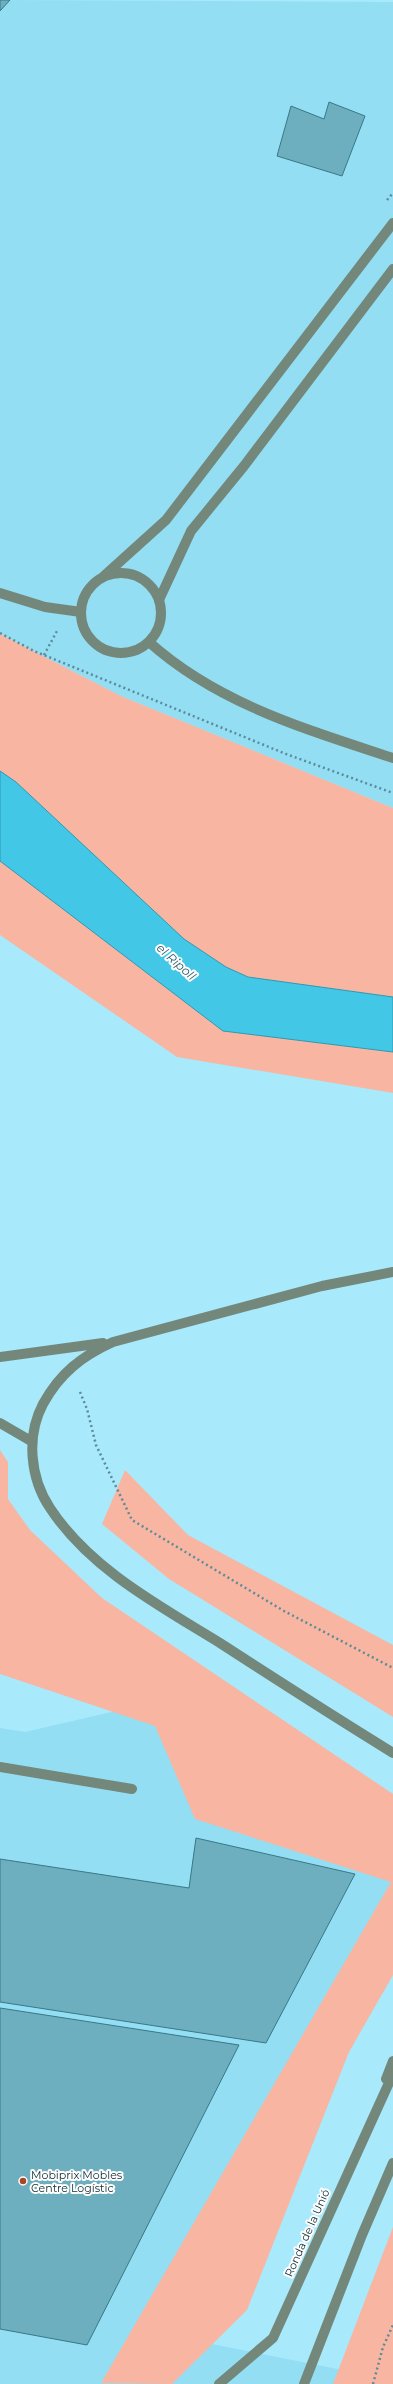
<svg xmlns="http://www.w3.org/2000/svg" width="393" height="2384" viewBox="0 0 393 2384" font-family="Montserrat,sans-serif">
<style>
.built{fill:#93def3}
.green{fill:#f8b6a2}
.water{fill:#42c7e6;stroke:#3297af}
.building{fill:#6daebf;stroke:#387889}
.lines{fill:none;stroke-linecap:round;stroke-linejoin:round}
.path{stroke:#5d8b99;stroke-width:2.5;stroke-dasharray:2 3;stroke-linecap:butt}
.minor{stroke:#73887a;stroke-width:10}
.poi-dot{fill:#ac4425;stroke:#fefefe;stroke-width:1.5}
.labels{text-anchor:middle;stroke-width:4;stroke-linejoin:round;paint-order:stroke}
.poi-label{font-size:11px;fill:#0d282f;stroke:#fefefe;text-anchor:start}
.street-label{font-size:11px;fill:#0d282f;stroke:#fefefe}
.water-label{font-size:12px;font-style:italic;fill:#245967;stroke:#fefefe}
</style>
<rect width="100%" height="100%" fill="#a8e9fc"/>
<g class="built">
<path d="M0,0l393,2v806l-272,-112 -121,-62z"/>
<path d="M146,1704l247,174 -247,453 247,49v4h-393v-656l25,4z"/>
</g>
<g class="green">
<path d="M0,634l121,62 272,112v189l-145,-20 -22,-10 -42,-28 -168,-157 -16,-11z"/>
<path d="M0,861l223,170 170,21v41l-216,-36 -177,-122z"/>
<path d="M0,1450l8,12v37l22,31 72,68 291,196v181l-44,77 -102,258 -75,74 -71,-1 290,-501 -196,-63 -40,-93 -155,-52z"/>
<path d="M125,1470l63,65 205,110v72l-224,-138 -67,-55z"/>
<path d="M393,2227v157h-60z"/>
</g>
<path class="water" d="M0,771l16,11 168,157 42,28 22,10 145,20v55l-170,-21 -223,-170z"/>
<g class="building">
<path d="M0,0h10l-10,11z"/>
<path d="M329,102l36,14 -23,60 -65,-20 14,-50 33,13z"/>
<path d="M196,1838l159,36 -89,169 -266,-41v-143l189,29z"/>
<path d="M0,2008l239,37 -152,300 -87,-16z"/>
</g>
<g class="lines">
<g class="path">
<path d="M387,200l6,-7"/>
<path d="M0,633l34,18 252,103 107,39"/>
<path d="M44,655l13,-24"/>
<path d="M80,1392l7,17 9,36 36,75 152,91 109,57"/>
<path d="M373,2384l10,-37 10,-22"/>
</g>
<g class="minor">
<circle cx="121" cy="613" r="40"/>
<path d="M104,576l62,-56 227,-297"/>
<path d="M0,593l45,14 36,5"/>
<path d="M159,600l32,-69 53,-65 149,-197"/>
<path d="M149,642c69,62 157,87 244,116"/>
<path d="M393,1272l-71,14 -209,56c-31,14 -53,31 -70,62 -17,32 -13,74 7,104 40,61 110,98 170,135 57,37 115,74 173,110"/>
<path d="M0,1357l103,-14"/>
<path d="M0,1423l31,18"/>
<path d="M0,1767l132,22"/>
<path d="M386,2079l7,-18"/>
<path d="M219,2384l54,-46 120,-264"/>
<path d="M304,2384l58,-149 31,-72"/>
</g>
</g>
<circle class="poi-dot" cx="23" cy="2181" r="4"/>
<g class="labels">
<g class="poi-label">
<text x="31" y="2179">Mobiprix Mobles<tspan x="31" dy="13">Centre Logístic</tspan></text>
</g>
<g class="street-label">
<text transform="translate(307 2233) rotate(-66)" y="4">Ronda de la Unió</text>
</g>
<g class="water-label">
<text transform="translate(176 962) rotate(42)" y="4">el Ripoll</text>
</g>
</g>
</svg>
